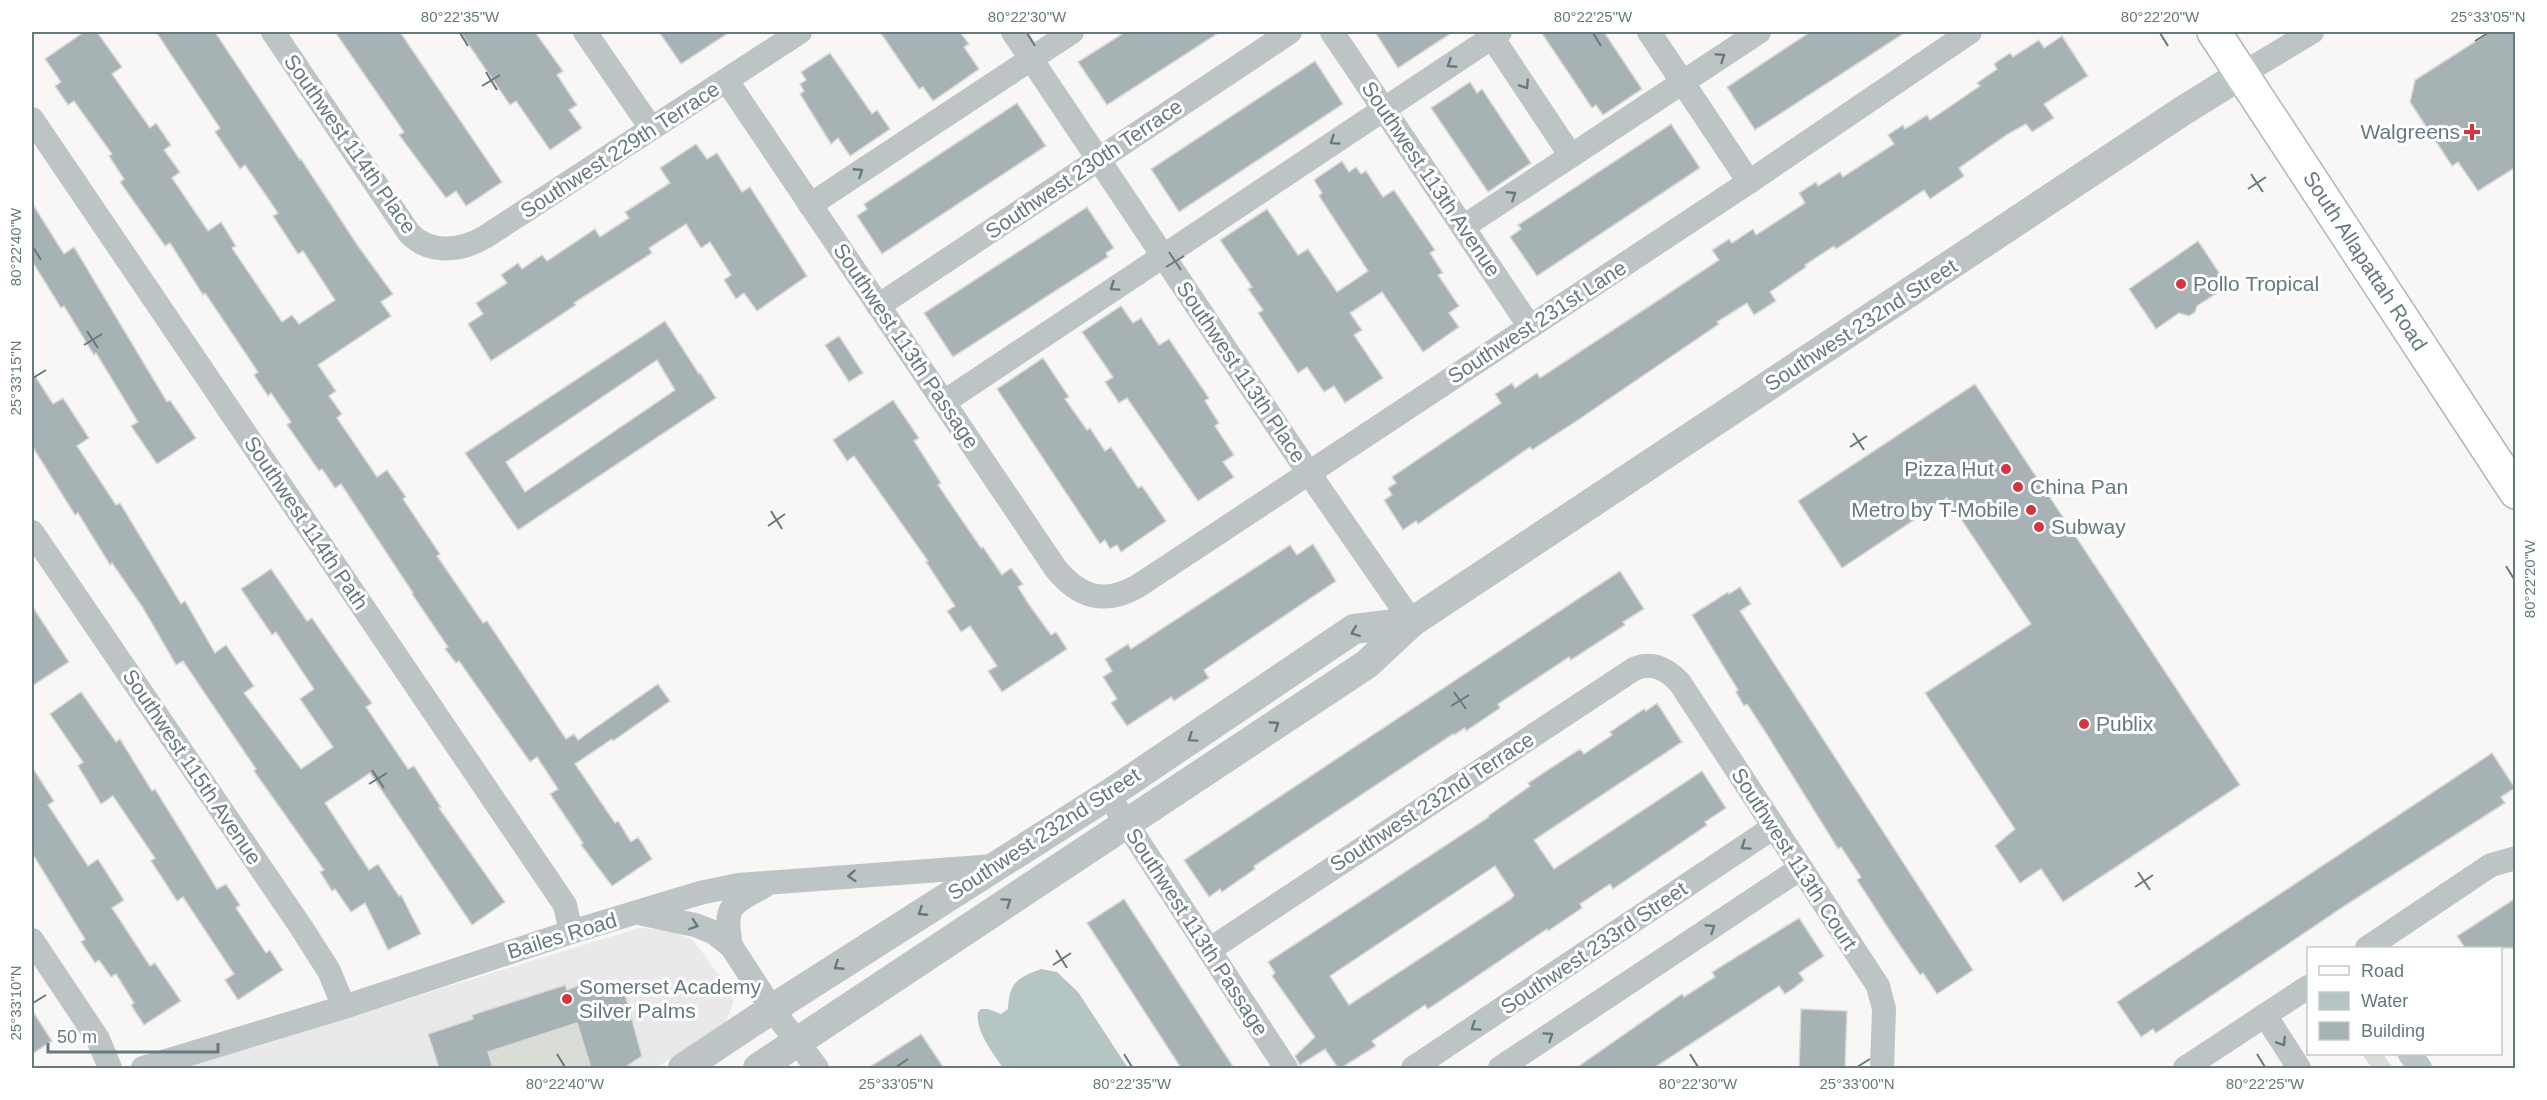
<svg xmlns="http://www.w3.org/2000/svg" width="2547" height="1100" viewBox="0 0 2547 1100" font-family="Arial,sans-serif">
<style>
.built{fill:#e9e9e9}
.green{fill:#daddd5}
.water{fill:#b4c5c4}
.building{fill:#a7b2b5;stroke:#dad9d8;stroke-width:1.5;fill-rule:evenodd}
.lines{fill:none;stroke-linecap:round;stroke-linejoin:round}
.secondary-casing{stroke:#b0b8ba;stroke-width:36}
.minor{stroke:#bdc4c5;stroke-width:24}
.tertiary{stroke:#bdc4c5;stroke-width:30}
.secondary{stroke:#fff;stroke-width:33}
.oneway{stroke:#657a7f}
.ticks{fill:none;stroke:#657a7f;stroke-width:2}
.poi-dot{fill:#d9343e;stroke:#fff;stroke-width:2}
.labels{text-anchor:middle;stroke-width:6;stroke-linejoin:round;paint-order:stroke}
.poi-label{font-size:21px;fill:#657a7f;stroke:#fff;text-anchor:start}
.street-label{font-size:21px;fill:#657a7f;stroke:#fff}
.neatline{fill:none;stroke:#657a7f;stroke-width:2}
.ticks-label{font-size:15px;text-anchor:middle;fill:#657a7f}
</style>
<rect width="100%" height="100%" fill="#f8f7f5"/>
<path class="built" d="M639,928l30,2 22,9 9,10 26,36 6,11 1,7 -7,19 -70,46h-474z"/>
<g class="green">
<path d="M577,1023l14,45h-98l-5,-16z"/>
<path d="M2362,1054h21l10,14h-21z"/>
</g>
<path class="water" d="M1041,969l16,3 21,20 50,76h-125c-10,-15 -28,-37 -25,-56l3,-3h7l13,5 7,-5c1,-26 9,-31 33,-40z"/>
<g class="building">
<path d="M84,32h13l25,35 -10,7 38,54 6,-5 15,22 -7,5 16,22 -8,6 36,53 13,-9 15,24 -4,2 50,74 10,-7 7,9 36,-24 -32,-49 -5,3 -25,-38 5,-3 -33,-48 -5,4 -25,-37 5,-4 -64,-96h59l85,128 1,-1 57,87 35,48 -12,8 10,14 -73,49 18,26 -7,5 13,18 -5,4 40,59 10,-7 19,27 -3,2 37,55 -3,2 46,67 4,-2 79,118 8,-5 4,6 80,-56 12,17 -57,40 -1,-2 -37,25 40,59 3,-2 13,21 7,-5 14,22 -40,27 -31,-41 2,-2 -33,-49 8,-5 -21,-32 -7,5 -71,-101 -3,2 -11,-14 3,-2 -36,-53 1,-1 -72,-109 -6,4 -13,-19 -3,2 -32,-46 4,-3 -20,-29 -3,3 -14,-21 4,-3 -53,-79 -2,2 -33,-52 -5,3 -45,-64 4,-3 -15,-23 3,-2 -38,-53 -6,4 -13,-19 6,-4 -16,-23z"/>
<path d="M335,32h65l102,150 -36,24 -10,-15 -10,7 -47,-63 5,-3z"/>
<path d="M460,32h75l28,39 -6,4 20,30 -8,5 13,18 -32,22 -34,-49 -6,4z"/>
<path d="M659,32h71l-49,32z"/>
<path d="M880,32h80l9,12 -5,3 15,22 -46,32 -10,-14 -4,2z"/>
<path d="M1125,32h95l-113,73 -29,-43z"/>
<path d="M1375,32h78l-55,36z"/>
<path d="M1541,32h63l38,57 -39,26 -7,-10 -4,3z"/>
<path d="M1810,32h96l-151,98 -28,-43z"/>
<path d="M2490,32h26v135l-38,24 -20,-29 -6,4 -42,-64 5,-22z"/>
<path d="M2062,36l26,40 -44,28 10,14 -22,14 -6,-8 -18,10 -49,34 5,8 -34,23 -6,-9 -88,59 -2,-3 -29,19 1,2 -36,25 6,9 -22,14 -7,-12 -30,19 2,2 -144,98 -43,28 -2,-3 -112,77 -2,-3 -13,9 -19,-30 8,-5 -4,-7 8,-5 -4,-6 109,-74 -6,-9 17,-11 3,5 22,-15 3,5 108,-71 71,-47 -7,-10 17,-11 3,4 21,-14 3,6 49,-32 -6,-10 17,-11 2,4 22,-14 3,5 51,-33 -6,-9 15,-10 2,4 22,-14 3,5 50,-34 -3,-3 20,-14 -3,-5 16,-11 3,4 26,-17 5,8z"/>
<path d="M830,53l42,61 5,-4 13,19 -40,27 -12,-18 -7,6 -31,-50 4,-3 -4,-7 6,-4 -5,-8z"/>
<path d="M1315,61l28,43 -164,108 -28,-43z"/>
<path d="M1470,82l7,11 5,-4 49,74 -43,29 -57,-84z"/>
<path d="M1017,103l29,43 -164,108 -25,-38 10,-7 -3,-5z"/>
<path d="M1671,124l29,44 -163,108 -27,-39 11,-8 -3,-4z"/>
<path d="M696,144l11,15 10,-6 25,39 8,-5 57,89 -50,35 -13,-18 -8,6 -12,-19 7,-5 -21,-33 -9,6 -15,-24 -37,24 3,5 -78,50 2,2 -85,56 -23,-37 15,-10 -7,-11 31,-20 -6,-8 17,-12 4,6 20,-14 5,6 48,-32 5,8 29,-19 -4,-6 45,-29 -10,-15z"/>
<path d="M1342,161l7,11 7,-5 5,7 5,-3 17,26 11,-7 41,60 -5,3 13,20 -5,2 21,31 -10,7 10,14 -36,25 -41,-60 -32,21 12,17 -8,5 29,43 -38,25 -11,-17 -10,6 -17,-25 -9,6 -40,-60 5,-3 -15,-21 4,-2 -32,-47 47,-31 31,46 10,-6 29,43 31,-21 -49,-75 3,-3 -8,-13z"/>
<path d="M32,203l32,51 10,-7 93,155 3,-2 26,38 -39,26 -26,-38 7,-4 -42,-69 -2,2 -30,-49 -3,2 -29,-47z"/>
<path d="M1087,207l27,41 -8,5 2,4 -155,100 -29,-44z"/>
<path d="M2198,241l30,45 -31,20 -2,6 -6,4 -10,-3 -23,16 -27,-40z"/>
<path d="M1121,306l12,17 8,-5 18,27 10,-6 40,59 -4,3 14,22 -4,3 19,29 -11,7 11,15 -36,24 -71,-103 -8,5 -14,-21 8,-5 -31,-45z"/>
<path d="M665,321l34,53 1,-1 16,25 -198,132 -53,-77zM657,360l18,30 -150,102 -19,-30z"/>
<path d="M839,336l24,37 -14,9 -24,-37z"/>
<path d="M1043,358l26,39 -4,2 22,31 3,-2 15,23 6,-4 27,41 4,-2 24,35 -45,31 -4,-7 -7,4 -5,-9 -5,4 -103,-155z"/>
<path d="M32,371l21,33 10,-6 26,40 -12,8 39,59 4,-2 61,101 4,-3 30,52 11,-8 28,41 -10,7 57,76 32,-22 -33,-48 14,-10 -38,-57 -4,3 -31,-46 30,-20 36,52 5,-3 34,49 26,36 -6,4 42,62 6,-3 27,41 -2,1 66,94 -33,23 -102,-152 -45,30 44,67 9,-6 21,32 2,-1 20,39 -33,16 -23,-47 -14,9 -16,-23 -3,2 -12,-19 4,-2 -70,-99 2,-2 -73,-108 -7,4 -33,-57 -31,-45 -2,2 -32,-52 -3,2 -43,-69z"/>
<path d="M1975,384l265,401 -177,117 -22,-33 -21,14 -25,-37 20,-17 -90,-136 106,-69 -84,-126 -105,70 -44,-67z"/>
<path d="M893,400l26,38 -5,3 27,42 -3,2 43,63 2,-1 19,28 9,-7 12,16 -5,3 10,16 23,32 5,-3 11,17 -65,43 -14,-21 9,-5 -27,-40 -9,6 -14,-21 8,-5 -29,-44 2,-1 -74,-105 -7,5 -14,-21z"/>
<path d="M1313,544l23,37 -132,89 5,8 -35,23 -3,-4 -44,29 -16,-23 6,-4 -14,-22 9,-6 -7,-12 23,-15 3,5 159,-104 7,10z"/>
<path d="M1620,571l24,38 -21,13 2,3 -54,35 -2,-3 -71,47 2,4 -34,23 -1,-3 -11,7 -1,-1 -199,132 1,3 -33,23 -2,-3 -11,8 -25,-37z"/>
<path d="M1740,587l11,17 -11,7 233,359 -36,24 -14,-21 -3,2 -28,-41 -35,-54 4,-3 -20,-30 -3,2 -72,-116 -19,-29 -3,2 -8,-14 2,-2 -46,-75 36,-23 1,2z"/>
<path d="M32,606l37,56 -37,24z"/>
<path d="M81,692l35,50 4,-3 32,52 3,-2 62,100 9,-5 14,21 -4,3 30,45 4,-3 13,20 -45,30 -13,-20 9,-6 -51,-77 -6,4 -26,-40 4,-3 -42,-62 -12,8 -23,-38 5,-4 -33,-48z"/>
<path d="M1657,703l25,39 -148,98 20,29 148,-98 24,37 -21,14 2,3 -94,64 -3,-5 -30,20 2,4 -34,23 -1,-2 -119,80 -3,-4 -53,36 4,5 -35,22h-3l-13,-19 -25,16 -5,-9 20,-19 -43,-61 3,-3 -7,-11 221,-145 -1,-1 42,-30 -2,-3 52,-34 4,5 28,-19 -2,-3 34,-23 2,2zM1495,866l19,29 -3,4 -162,106 -19,-29z"/>
<path d="M2492,753l23,35 -14,9 4,6 -159,102 -190,128 -3,-4 -12,8 -24,-35z"/>
<path d="M32,767l22,34 -6,4 40,61 10,-7 26,41 -12,8 38,58 5,-3 26,38 -37,24 -13,-20 3,-2 -18,-29 -5,3 -12,-17 -4,3 -14,-21 4,-3 -53,-86z"/>
<path d="M2516,898v50h-51l-8,-12z"/>
<path d="M1124,899l110,169h-53l-94,-145z"/>
<path d="M1799,918l25,38 -25,17 5,7 -10,8 -9,6 -6,-8 -125,82h-78l106,-74 2,3 31,-20 -3,-5z"/>
<path d="M621,980l21,76 -18,12h-33l-14,-45 -89,29 5,16h-54l-11,-34 45,-15 -1,-4 93,-30 2,5 18,-7 2,7z"/>
<path d="M1801,1009l46,2 -2,57h-46z"/>
<path d="M32,1010l20,31 -20,13z"/>
<path d="M921,1034l23,34h-76z"/>
</g>
<g class="lines">
<g class="secondary-casing">
<path id="secondary" d="M2214,32l302,460"/>
</g>
<g class="minor">
<path d="M273,32l136,201c21,22 52,18 76,4l315,-205"/>
<path d="M585,32l66,96"/>
<path d="M1013,32l295,440 104,150"/>
<path d="M1332,32l198,295"/>
<path d="M1649,32l100,150"/>
<path d="M1492,37l79,119"/>
<path d="M2242,74l70,-42"/>
<path d="M727,81l329,488c24,29 49,36 82,17l611,-404 221,-150"/>
<path d="M32,119l533,786 6,27"/>
<path d="M810,205l262,-173"/>
<path d="M1463,227l296,-195"/>
<path d="M878,306l412,-274"/>
<path d="M944,402l556,-370"/>
<path d="M32,532l269,395 28,44 15,36"/>
<path d="M1108,795l178,273"/>
<path d="M643,914l52,11 18,7 18,14 41,63 45,59"/>
<path d="M32,940l66,99 12,29"/>
<path d="M731,946c-7,-39 -2,-41 32,-59"/>
<path d="M2367,948l124,-83 25,-7"/>
<path d="M1209,950l425,-281c18,-8 33,0 46,14l198,303 6,23 -2,59"/>
<path d="M2265,1015l34,53"/>
<path d="M2410,1054l10,14"/>
<path d="M143,1068l201,-61 227,-75 129,-39 38,-8 256,-19"/>
<path d="M1413,1068l361,-241"/>
<path d="M1500,1068l301,-200"/>
<path d="M2185,1068l123,-81"/>
</g>
<g class="tertiary">
<path d="M683,1068l89,-59 336,-214 246,-166 58,-7"/>
<path d="M758,1068l609,-404 45,-42 769,-510 61,-38"/>
</g>
<use href="#secondary" class="secondary"/>
</g>
<defs><path id="oneway-chevron" d="M-2-3.5L2.5 0L-2 3.5" fill="none" stroke-width="1.6" stroke-linecap="round" stroke-linejoin="round" transform="scale(1.5)"/></defs>
<g class="oneway">
<use href="#oneway-chevron" transform="translate(1721 57) rotate(-34)"/>
<use href="#oneway-chevron" transform="translate(1451 64) rotate(147)"/>
<use href="#oneway-chevron" transform="translate(1525 85) rotate(57)"/>
<use href="#oneway-chevron" transform="translate(1334 141) rotate(146)"/>
<use href="#oneway-chevron" transform="translate(859 172) rotate(-33)"/>
<use href="#oneway-chevron" transform="translate(1512 195) rotate(-33)"/>
<use href="#oneway-chevron" transform="translate(1114 287) rotate(146)"/>
<use href="#oneway-chevron" transform="translate(1355 632) rotate(159)"/>
<use href="#oneway-chevron" transform="translate(1275 725) rotate(-33)"/>
<use href="#oneway-chevron" transform="translate(1192 738) rotate(146)"/>
<use href="#oneway-chevron" transform="translate(1745 846) rotate(146)"/>
<use href="#oneway-chevron" transform="translate(852 876) rotate(176)"/>
<use href="#oneway-chevron" transform="translate(1007 902) rotate(-34)"/>
<use href="#oneway-chevron" transform="translate(922 912) rotate(147)"/>
<use href="#oneway-chevron" transform="translate(694 925) rotate(19)"/>
<use href="#oneway-chevron" transform="translate(1711 928) rotate(-34)"/>
<use href="#oneway-chevron" transform="translate(838 966) rotate(147)"/>
<use href="#oneway-chevron" transform="translate(1475 1027) rotate(146)"/>
<use href="#oneway-chevron" transform="translate(1549 1036) rotate(-34)"/>
<use href="#oneway-chevron" transform="translate(2282 1042) rotate(57)"/>
</g>
<path class="ticks" d="M460,33l8,13M1027,33l8,13M1593,33l8,13M2160,33l8,13M2475,41l13,-8M486,72l11,18M482,86l18,-11M2251,174l12,18M2248,189l18,-12M33,247l8,13M1169,252l12,18M1166,267l18,-11M87,331l11,17M84,345l18,-11M33,378l13,-8M1853,433l11,17M1850,447l17,-11M771,511l11,18M768,526l17,-12M2506,566l8,13M1454,692l12,17M1451,706l18,-11M372,770l12,18M369,784l18,-11M2138,872l12,18M2135,887l18,-12M1056,950l11,18M1053,965l18,-12M33,1003l13,-8M557,1054l8,13M1124,1054l8,13M1690,1054l8,13M2257,1054l8,13M896,1067l12,-8M1857,1067l13,-8"/>
<g class="poi-dot">
<path d="M2469 123h6v6h6v6h-6v6h-6v-6h-6v-6h6z"/>
<circle cx="2181" cy="284" r="6"/>
<circle cx="2006" cy="469" r="6"/>
<circle cx="2018" cy="487" r="6"/>
<circle cx="2031" cy="510" r="6"/>
<circle cx="2039" cy="527" r="6"/>
<circle cx="2084" cy="724" r="6"/>
<circle cx="567" cy="999" r="6"/>
</g>
<g class="labels">
<g class="poi-label">
<text x="2460" y="139" text-anchor="end">Walgreens</text>
<text x="2193" y="291">Pollo Tropical</text>
<text x="1994" y="476" text-anchor="end">Pizza Hut</text>
<text x="2030" y="494">China Pan</text>
<text x="2019" y="517" text-anchor="end">Metro by T-Mobile</text>
<text x="2051" y="534">Subway</text>
<text x="2096" y="731">Publix</text>
<text x="579" y="994">Somerset Academy<tspan x="579" dy="24">Silver Palms</tspan></text>
</g>
<g class="street-label">
<text transform="translate(350 144) rotate(55)" y="7">Southwest 114th Place</text>
<text transform="translate(620 150) rotate(-33)" y="7">Southwest 229th Terrace</text>
<text transform="translate(1084 169) rotate(-34)" y="7">Southwest 230th Terrace</text>
<text transform="translate(1431 179) rotate(56)" y="7">Southwest 113th Avenue</text>
<text transform="translate(2365 261) rotate(57)" y="7">South Allapattah Road</text>
<text transform="translate(1537 322) rotate(-33)" y="7">Southwest 231st Lane</text>
<text transform="translate(1861 325) rotate(-33)" y="7">Southwest 232nd Street</text>
<text transform="translate(906 346) rotate(56)" y="7">Southwest 113th Passage</text>
<text transform="translate(1241 372) rotate(56)" y="7">Southwest 113th Place</text>
<text transform="translate(306 523) rotate(56)" y="7">Southwest 114th Path</text>
<text transform="translate(192 767) rotate(56)" y="7">Southwest 115th Avenue</text>
<text transform="translate(1432 802) rotate(-33)" y="7">Southwest 232nd Terrace</text>
<text transform="translate(1044 834) rotate(-33)" y="7">Southwest 232nd Street</text>
<text transform="translate(1794 859) rotate(57)" y="7">Southwest 113th Court</text>
<text transform="translate(1197 932) rotate(57)" y="7">Southwest 113th Passage</text>
<text transform="translate(562 936) rotate(-17)" y="7">Bailes Road</text>
<text transform="translate(1594 948) rotate(-34)" y="7">Southwest 233rd Street</text>
</g>
</g>
<rect width="2547" height="1100" fill="none" stroke="#ffffff" stroke-width="66"/>
<rect x="2307" y="947" width="195" height="108" fill="#ffffff" stroke="#c1cacc" stroke-width="1.5"/>
<rect x="2319" y="966" width="30" height="9" fill="#ffffff" stroke="#c1cacc" stroke-width="1.5"/>
<text x="2361" y="977" font-size="18" fill="#657a7f">Road</text>
<rect x="2319" y="992" width="30" height="18" fill="#b4c5c4" stroke="#c1cacc" stroke-width="1.5"/>
<text x="2361" y="1007" font-size="18" fill="#657a7f">Water</text>
<rect x="2319" y="1022" width="30" height="18" fill="#a7b2b5" stroke="#c1cacc" stroke-width="1.5"/>
<text x="2361" y="1037" font-size="18" fill="#657a7f">Building</text>
<path d="M48 1043v9h170v-9" fill="none" stroke="#657a7f" stroke-width="3"/>
<text x="57" y="1043" font-size="18" fill="#657a7f" stroke="#ffffff" stroke-width="4.5" paint-order="stroke">50 m</text>
<rect x="33" y="33" width="2481" height="1034" class="neatline"/>
<g class="ticks-label">
<text x="460" y="22">80°22'35"W</text>
<text x="1027" y="22">80°22'30"W</text>
<text x="1593" y="22">80°22'25"W</text>
<text x="2160" y="22">80°22'20"W</text>
<text x="2488" y="22">25°33'05"N</text>
<text transform="translate(16 247) rotate(-90)" y="5">80°22'40"W</text>
<text transform="translate(16 378) rotate(-90)" y="5">25°33'15"N</text>
<text transform="translate(2530 579) rotate(-90)" y="5">80°22'20"W</text>
<text transform="translate(16 1003) rotate(-90)" y="5">25°33'10"N</text>
<text x="565" y="1089">80°22'40"W</text>
<text x="896" y="1089">25°33'05"N</text>
<text x="1132" y="1089">80°22'35"W</text>
<text x="1698" y="1089">80°22'30"W</text>
<text x="1857" y="1089">25°33'00"N</text>
<text x="2265" y="1089">80°22'25"W</text>
</g>
</svg>
